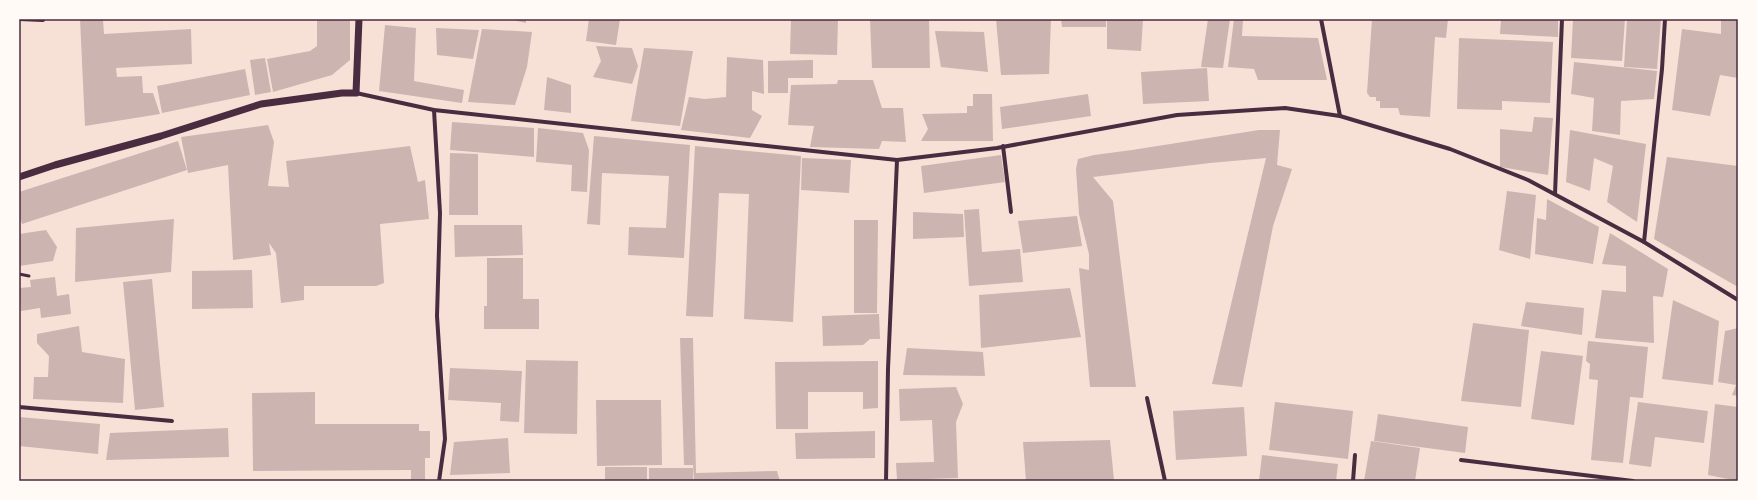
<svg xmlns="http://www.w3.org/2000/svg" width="1757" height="500" viewBox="0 0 1757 500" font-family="Ubuntu,sans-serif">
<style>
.building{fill:#ccb4b1}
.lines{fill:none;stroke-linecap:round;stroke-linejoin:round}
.service{stroke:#4a2c40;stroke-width:3}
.minor{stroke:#4a2c40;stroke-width:4}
.tertiary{stroke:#4a2c40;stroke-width:7}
.neatline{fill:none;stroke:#4a2c40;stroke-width:1.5}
</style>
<rect width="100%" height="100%" fill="#f7e1d7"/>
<g class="building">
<path d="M80,19h23l1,15 87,-5 1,35 -76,4 1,9 25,-1 1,17h10l7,21 -75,12z"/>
<path d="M317,19h33v41l-18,15 -59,17 -6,-33 43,-8 7,-5z"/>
<path d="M508,19h18v4z"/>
<path d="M589,19h31l-4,26 -30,-4z"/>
<path d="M791,19h47l-1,36 -47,-1z"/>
<path d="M870,19h59l1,49h-58z"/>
<path d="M996,19h55l-2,55 -48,1z"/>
<path d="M1061,19h45v8h-44z"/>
<path d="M1107,19h36l-2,32 -34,-2z"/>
<path d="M1208,19h22l-7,49 -22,-1z"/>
<path d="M1234,19h9l-1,17 76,2 9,42h-69l-4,-11 -26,-2z"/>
<path d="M1372,19h76l-2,19 -11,-1 -5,80 -30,-2 -2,-7h-18v-7h-4v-4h-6l-3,-4z"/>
<path d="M1501,19h57v18l-58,-3z"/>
<path d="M1573,19h52l-3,42 -51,-3z"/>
<path d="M1627,19h34l-4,50 -33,-2z"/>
<path d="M1721,19h17v59l-18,-3 -10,41 -38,-6 10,-81 39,5z"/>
<path d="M385,25l31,3 -2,53 50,9 -2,13 -83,-12z"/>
<path d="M436,28l43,2 -6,29 -36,-4z"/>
<path d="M482,29l50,3 -5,35 -12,38 -47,-3z"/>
<path d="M935,31l49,1 4,40 -47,-5z"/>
<path d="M1459,38l94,4 -3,61 -48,-2v9l-45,-1z"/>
<path d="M596,46l36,2 6,18 -6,18 -39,-7 8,-16z"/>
<path d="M644,48l49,3 -13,75 -49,-5z"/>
<path d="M727,57l36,3 1,34 -12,-3v19l10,6 -12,22 -69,-8 8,-33 16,2 21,-2z"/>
<path d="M265,58l6,34 -16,3 -5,-35z"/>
<path d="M813,60v18h-25v15h-20v-32z"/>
<path d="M1574,62l83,9 -3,28 -33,2 -1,34 -28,-4 2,-33 -23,-4z"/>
<path d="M1207,68l2,33 -66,3 -2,-32z"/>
<path d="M245,69l5,26 -88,18 -5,-27z"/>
<path d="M547,77l24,8v28l-27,-3z"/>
<path d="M838,80h35l9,28h21l3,34 -24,-1 -3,8 -69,-2 4,-21 -26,-1 3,-40 46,-1z"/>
<path d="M973,94h19l1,47h-72l7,-12 -6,-15 45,-1v-7h6z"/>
<path d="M1088,94l3,22 -89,13 -2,-22z"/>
<path d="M1534,117l19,1 -5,57 -48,-8v-38l32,3z"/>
<path d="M452,122l82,6v29l-84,-7z"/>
<path d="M268,125l6,17 -6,44 21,1 -3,-26 124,-15 8,36 7,-2 4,39 -49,5 4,59 -8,3h-72v14l-23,3 -5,-50 -7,-10 2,12 -38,5 -5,-95 -40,8 -7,-36z"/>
<path d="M538,128l45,5 6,17 -2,42 -16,-1 1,-26 -36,-3z"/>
<path d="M1259,130h21l-3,35 15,4 -19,57 -31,161 -30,-3 54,-226 -56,5 -117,14 20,24 23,186h-46l-11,-119 10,2v-16l-10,-40 -3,-45 2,-10 16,-4 38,-5z"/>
<path d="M1570,130l76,14 -9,78 -30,-20 6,-36 -19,-8 -4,33 -24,-9z"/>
<path d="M594,136l96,9 -6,113 -56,-3 1,-28 37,1 3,-52 -67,-3 -2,52 -13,-1z"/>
<path d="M178,141l9,29 -165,54 -3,-9v-23z"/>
<path d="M695,146l106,10 -8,166 -49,-3 5,-125 -30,-1 -6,124 -27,-1z"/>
<path d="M450,153l28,1v61h-29z"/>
<path d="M1001,155l4,27 -81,11 -3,-27z"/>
<path d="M1667,157l71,9v121l-84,-48z"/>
<path d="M802,158l49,2 -2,33 -48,-3z"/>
<path d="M1507,191l29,4 -6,64 -31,-9z"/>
<path d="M1547,199l52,28 -6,37 -58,-10 2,-36 9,2z"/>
<path d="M979,209l3,43 38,-3 3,33 -54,4 -5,-76z"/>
<path d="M913,212l50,2 1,23 -51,2z"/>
<path d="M1077,216l5,30 -59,7 -5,-32z"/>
<path d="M174,219l-3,53 -96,10 1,-54z"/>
<path d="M854,220h24l-1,93h-23z"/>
<path d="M454,225h68l1,30 -68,2z"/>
<path d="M46,230l11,17 -4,14 -34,5v-32z"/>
<path d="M1610,233l58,36 -5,28 -10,-1 1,47 -59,-5 7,-48 24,2v-26l-24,-2z"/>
<path d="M487,258h36v41h16v30h-55v-23h3z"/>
<path d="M252,270l1,38 -61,1v-38z"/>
<path d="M55,277l2,19 12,-2 2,20 -30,4 -1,-10 -19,3 -2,-23 12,-1 -1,-7z"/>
<path d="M152,279l12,128 -29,3 -12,-128z"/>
<path d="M1070,288l11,49 -100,11 -2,-53z"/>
<path d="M1673,300l46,21 -6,64 -51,-6z"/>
<path d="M1526,302l58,6 -2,27 -61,-9z"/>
<path d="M879,314l1,25h-10l-7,6 -40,1 -1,-30z"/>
<path d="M1473,323l56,7 -8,77 -60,-6z"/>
<path d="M79,326l3,26 43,7 -2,44 -90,-4 1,-22h14l1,-21 -12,-13v-9z"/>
<path d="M1738,328v68l-6,-1 4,-10 -18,-3 7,-51z"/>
<path d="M680,338h13l3,135 81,-2 3,10h-86l-1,-16h-9z"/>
<path d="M1588,341l60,6 -5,51 -13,-1 -7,66 -32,-3 7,-80 -9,-1 1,-15 -4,-3z"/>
<path d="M907,348l76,4 2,24 -82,-1z"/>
<path d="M1541,351l42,5 -9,69 -43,-6z"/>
<path d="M526,360l52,1 -1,73 -53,-1z"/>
<path d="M878,361v47l-15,1v-17h-55v37h-32l-1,-67z"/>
<path d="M450,368l72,3 -3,51 -19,-1 1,-18 -53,-3z"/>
<path d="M956,387l7,17 -7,18 2,56 -61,2 -1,-17 38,-1 -2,-42 -32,1 -1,-32z"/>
<path d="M315,392v32h104v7h11v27h-5v23h-14v-11l-158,1 -1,-78z"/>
<path d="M596,400h65l1,65 -65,1z"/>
<path d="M1275,402l78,9 -5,48 -79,-9z"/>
<path d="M1638,402l70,9 -4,32 -49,-6 -4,30 -22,-3z"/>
<path d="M1715,404l23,3v74l-30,-6z"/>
<path d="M1244,407l3,49 -71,4 -3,-49z"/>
<path d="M1378,414l90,13 -3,26 -91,-12z"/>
<path d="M19,417l81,7 -2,30 -79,-8z"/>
<path d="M228,428l1,29 -123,3 4,-27z"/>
<path d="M875,431v27l-79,1 -1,-26z"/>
<path d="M508,438l2,35 -60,2 4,-33z"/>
<path d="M1110,440l4,40 -88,1 -3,-39z"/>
<path d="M1371,441l49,7 -5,33h-51z"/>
<path d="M1262,455l76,9 -2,17h-77z"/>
<rect x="605" y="467" width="42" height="14"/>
<rect x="649" y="468" width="44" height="13"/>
</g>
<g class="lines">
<path class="service" d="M19,274l10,2"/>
<g class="minor">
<path d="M19,19l24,1"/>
<path d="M1321,19l19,97"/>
<path d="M356,93l78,17 463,50 100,-12 180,-33 108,-7 55,8 110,33 78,31 116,62 94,58"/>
<path d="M434,110l6,103 -3,103 8,123 -6,42"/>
<path d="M1003,146l8,66"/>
<path d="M1555,194l7,-175"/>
<path d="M1644,242l18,-173 3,-50"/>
<path d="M1147,398l18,83"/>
<path d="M19,407l153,14"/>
<path d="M1461,460l172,21"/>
<path d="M886,481l2,-112 9,-209"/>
<path d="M1353,481l2,-26"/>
</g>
<path class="tertiary" d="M19,177l36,-12 106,-29 100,-32 81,-11h14l3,-74"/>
</g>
<rect width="1757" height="500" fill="none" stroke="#fffaf5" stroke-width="40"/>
<rect x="20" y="20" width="1717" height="460" class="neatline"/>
</svg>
